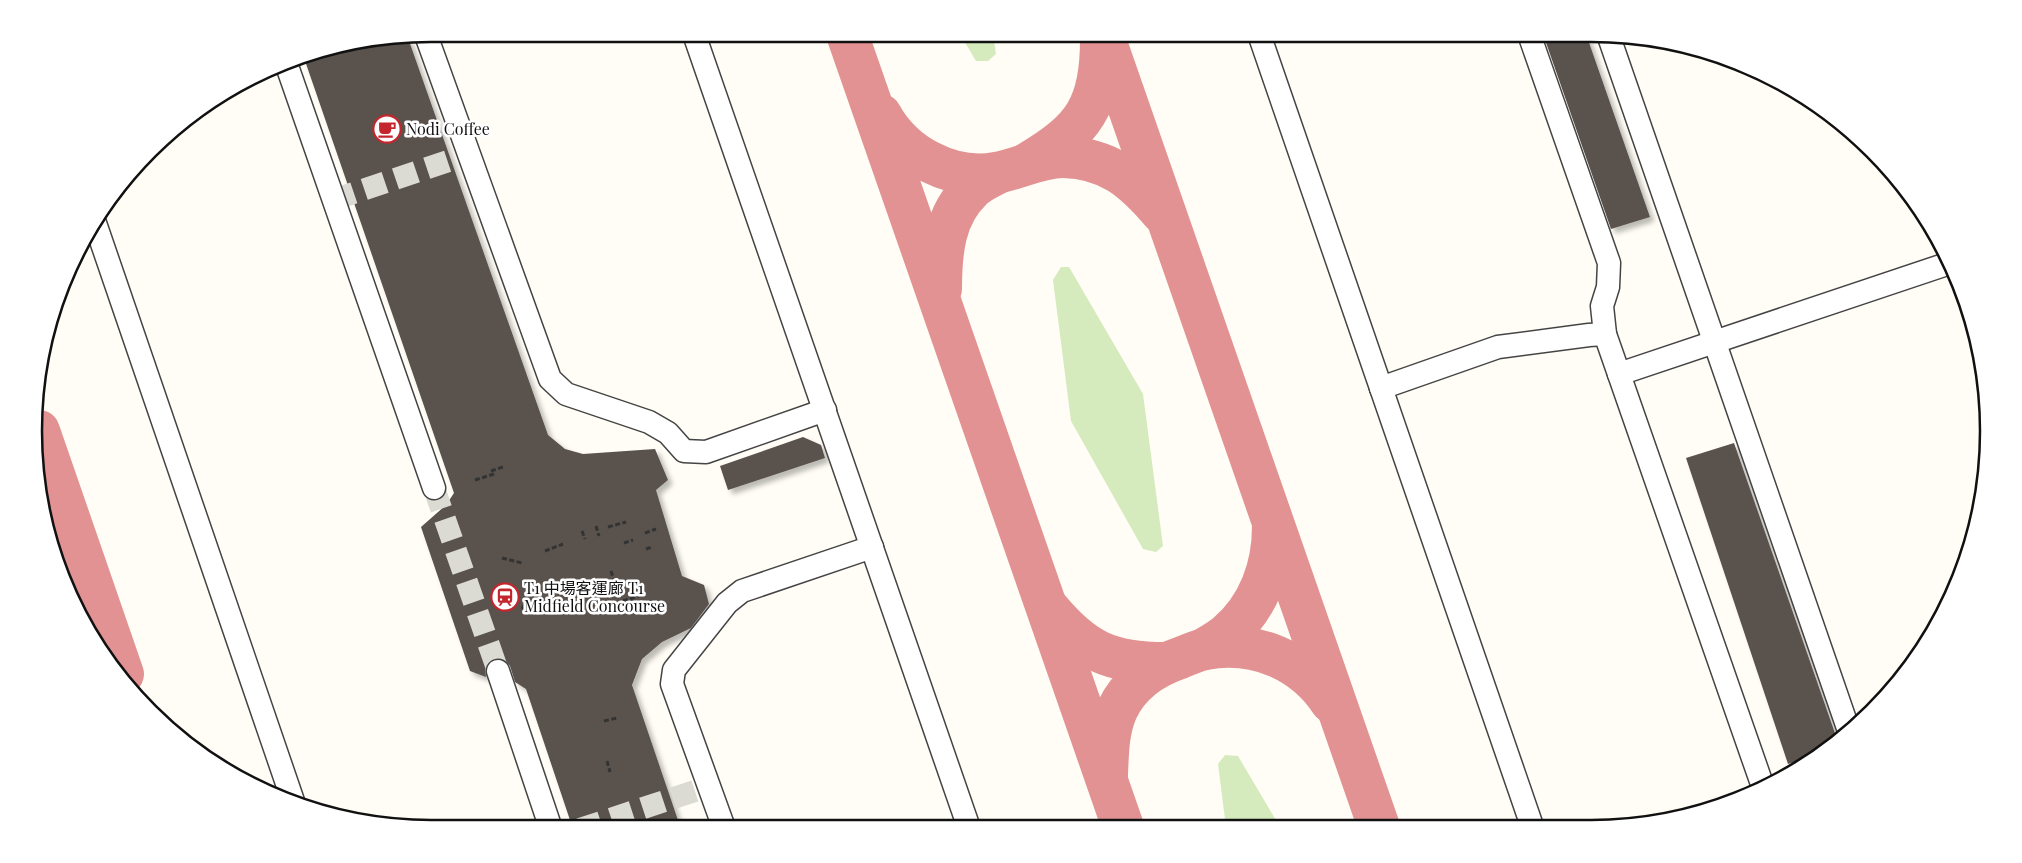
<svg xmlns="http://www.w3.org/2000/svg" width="2022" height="863" viewBox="0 0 2022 863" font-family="'Playfair Display','Noto Sans TC',serif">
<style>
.green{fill:#d5ebbd}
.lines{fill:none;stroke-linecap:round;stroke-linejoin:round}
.taxiway{stroke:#e29292;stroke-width:42}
.building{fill:#5a524d;filter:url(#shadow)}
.minor-tunnel{stroke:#dbdad3;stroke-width:22;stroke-dasharray:22 11;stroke-linecap:butt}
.minor-casing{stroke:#444;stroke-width:25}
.path{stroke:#333;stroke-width:3;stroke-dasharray:5 2.5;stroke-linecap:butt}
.minor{stroke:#fff;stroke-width:22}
.labels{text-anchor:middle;stroke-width:5;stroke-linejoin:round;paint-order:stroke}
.poi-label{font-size:16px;fill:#111;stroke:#fff;text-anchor:start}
.rim{fill:none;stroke:#111;stroke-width:2.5}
</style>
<defs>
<filter id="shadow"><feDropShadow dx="4.5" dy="4.5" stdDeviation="2.5" flood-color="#0004"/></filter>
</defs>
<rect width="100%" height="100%" fill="#fffdf5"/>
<g class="green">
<path d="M960,34h33l3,20 -8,7h-12z"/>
<path d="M1061,267h8l74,127 20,152 -7,6 -13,-3 -72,-128 -18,-141z"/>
<path d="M1225,755l13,1 42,71h-54l-8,-63z"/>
</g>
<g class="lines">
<g class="taxiway">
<path d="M847,34l276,793"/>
<path d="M1103,34l276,793"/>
<path d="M881,115c22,40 70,66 115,58 23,-4 43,-16 67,-16 46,1 71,23 99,56"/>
<path d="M1028,163c56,-33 73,-57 73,-123"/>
<path d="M941,289c0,-36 3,-74 31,-100 7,-7 17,-11 26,-16"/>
<path d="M39,431l84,243"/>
<path d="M1049,609c35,42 61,54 116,54"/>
<path d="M1204,649c7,-4 16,-9 23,-15 32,-27 46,-67 46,-108"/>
<path d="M1107,774c1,-23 1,-43 10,-64 12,-26 36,-43 63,-52 8,-3 16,-7 25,-9 50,-9 98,11 126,53"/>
</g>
</g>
<g class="building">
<path d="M1543,34h43l64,183 -39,12z"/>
<path d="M408,38l140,397 17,14 18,5 72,-5 13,31 -12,10 26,86 22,9 5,19 -18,24 -29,14 -20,17 -10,26 49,144h-108l-47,-140 -11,-7 -5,-16 -4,-5 -5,-3h-7l-6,5 -3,6 1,8 -16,-6 -49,-144 25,-22 8,-12 -151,-438z"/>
<path d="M803,437l18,8 4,13 -97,32 -8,-24z"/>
<path d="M1734,443l104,299 -19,13 -31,9 -102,-306z"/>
</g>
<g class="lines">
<g class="minor-tunnel">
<path d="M333,200l136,-46"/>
<path d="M434,488l64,183"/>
<path d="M580,829l130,-43"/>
</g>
<g class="minor-casing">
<g id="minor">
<path d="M694,34l275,794"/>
<path d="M1259,34l273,792"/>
<path d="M1529,34l80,229 -1,24 -6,19 3,28 158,453"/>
<path d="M426,35l124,344 16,15 83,28 19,11 16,18 22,1 119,-42"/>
<path d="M1609,37l240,694"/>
<path d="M286,63l148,425"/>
<path d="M95,223l199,581"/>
<path d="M1619,374l331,-111"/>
<path d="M1381,388l117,-41 91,-12 16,-1"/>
<path d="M498,671l53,158"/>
<path d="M724,828l-52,-144 2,-14 53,-67 15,-12 130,-44"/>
</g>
</g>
<g class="path">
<path d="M491,471l12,-4"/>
<path d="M475,480l19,-6"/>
<path d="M596,526l3,10"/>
<path d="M608,527l18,-5"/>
<path d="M582,531l3,8"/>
<path d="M645,533l11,-4"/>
<path d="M624,543l9,-3"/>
<path d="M646,549l6,-2"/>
<path d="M545,551l18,-7"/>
<path d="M502,558l20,5"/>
<path d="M611,571l3,10"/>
<path d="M623,601l16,-5"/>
<path d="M564,606l9,-3"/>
<path d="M522,609l8,-14"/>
<path d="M604,721l13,-3"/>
<path d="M607,761l3,11"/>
</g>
<use href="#minor" class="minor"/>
</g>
<defs>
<g id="cafe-ring" transform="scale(1.4375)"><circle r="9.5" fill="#fff" stroke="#c4262e" stroke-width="1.5"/><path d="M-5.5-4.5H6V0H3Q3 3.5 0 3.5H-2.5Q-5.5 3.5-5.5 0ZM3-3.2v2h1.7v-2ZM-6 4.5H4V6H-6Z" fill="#c4262e"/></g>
<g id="station-ring" transform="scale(1.4375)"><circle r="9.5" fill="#fff" stroke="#c4262e" stroke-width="1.5"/><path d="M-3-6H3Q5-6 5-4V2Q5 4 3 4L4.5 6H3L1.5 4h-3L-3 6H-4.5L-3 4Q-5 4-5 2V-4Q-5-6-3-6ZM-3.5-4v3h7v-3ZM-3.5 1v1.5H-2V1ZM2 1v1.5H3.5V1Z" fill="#c4262e"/></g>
</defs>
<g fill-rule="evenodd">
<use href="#cafe-ring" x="387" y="129"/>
<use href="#station-ring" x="505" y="597"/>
</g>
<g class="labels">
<g class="poi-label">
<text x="406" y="135">Nodi Coffee</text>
<text x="524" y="594">T1 中場客運廊 T1<tspan x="524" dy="18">Midfield Concourse</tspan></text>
</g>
</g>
<path d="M0 0H2022V863H0ZM431 42H1591A389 389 0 0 1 1980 431V431A389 389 0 0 1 1591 820H431A389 389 0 0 1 42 431V431A389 389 0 0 1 431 42Z" fill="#fff" fill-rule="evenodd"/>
<path class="rim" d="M431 42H1591A389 389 0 0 1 1980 431V431A389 389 0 0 1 1591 820H431A389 389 0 0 1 42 431V431A389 389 0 0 1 431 42Z"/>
</svg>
